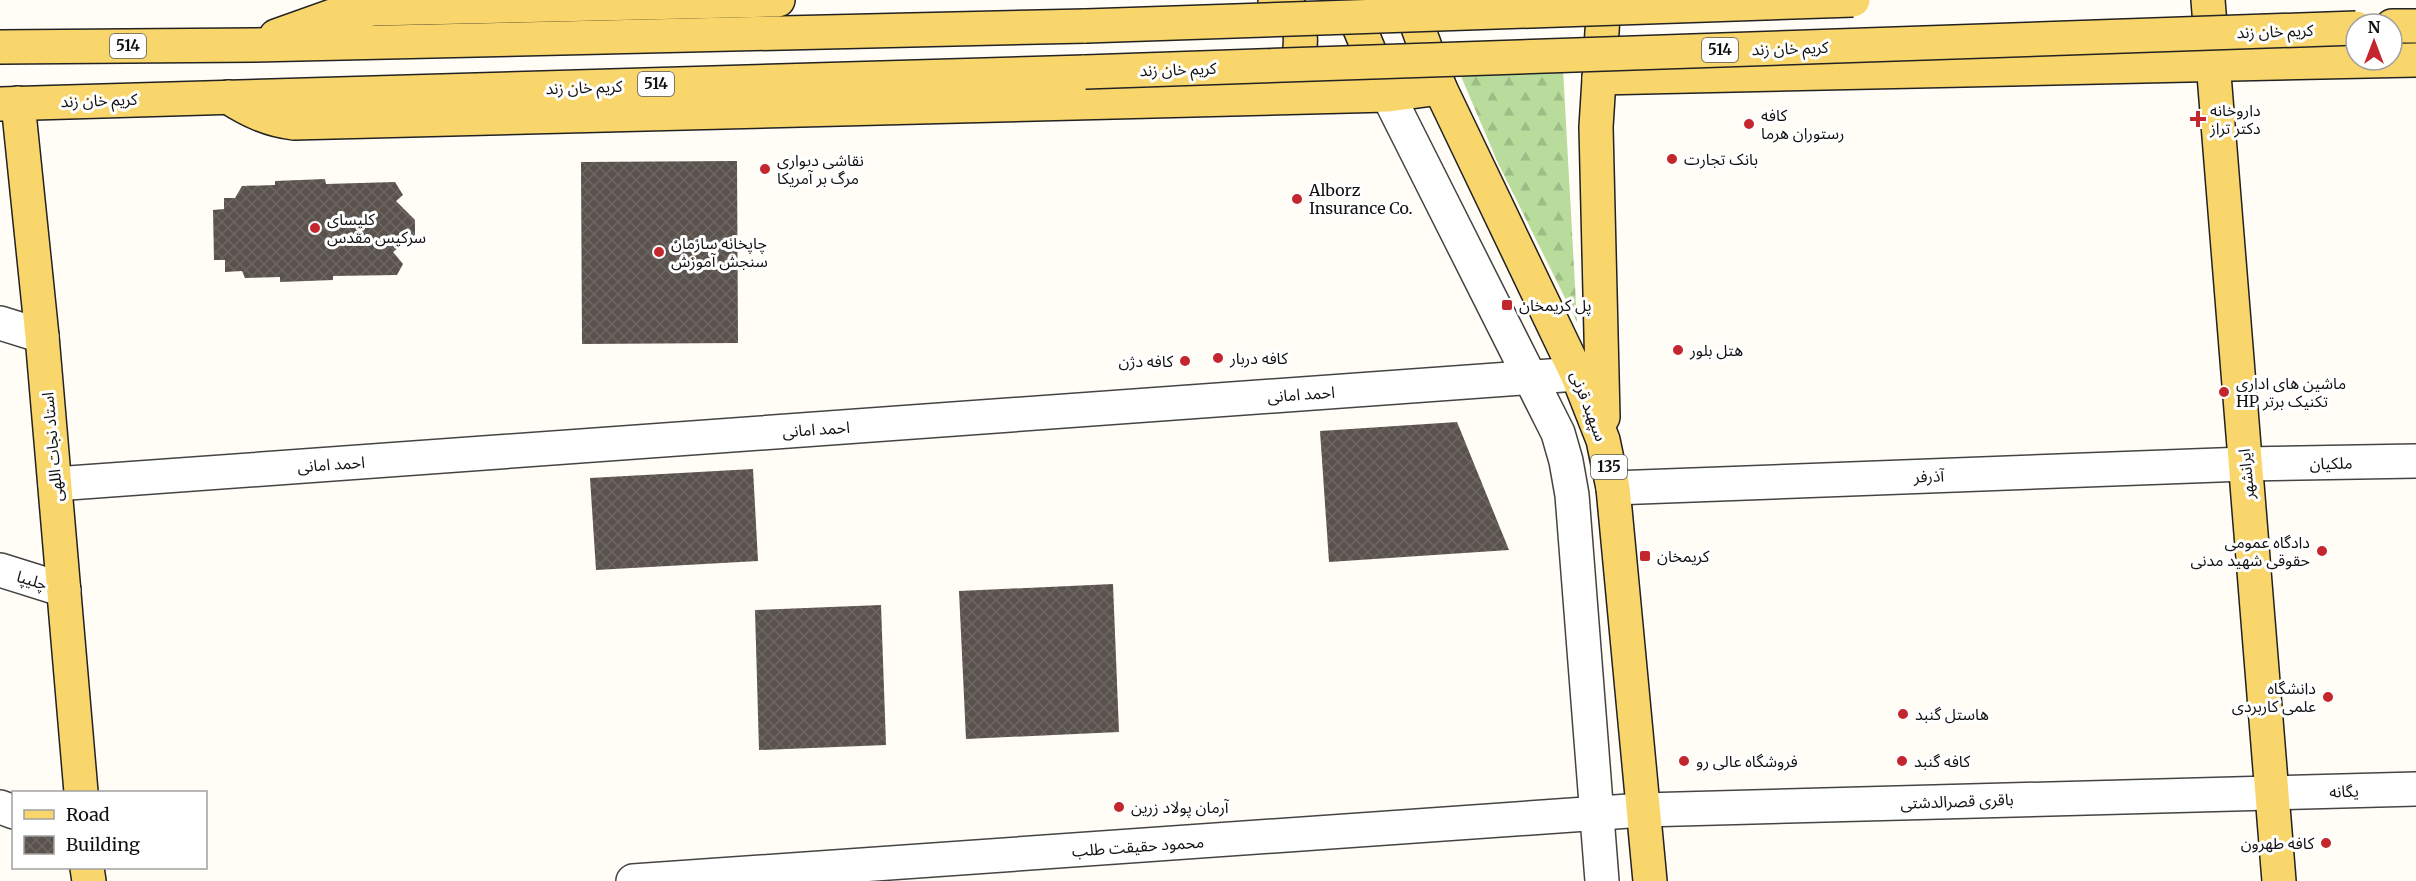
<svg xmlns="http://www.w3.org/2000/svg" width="2416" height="881" viewBox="0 0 2416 881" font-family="Merriweather,'Noto Sans Arabic',serif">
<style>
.forest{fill:url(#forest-firs)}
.building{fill:url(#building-cross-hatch)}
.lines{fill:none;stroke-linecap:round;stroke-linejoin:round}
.minor-casing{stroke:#444;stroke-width:36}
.major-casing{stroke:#222;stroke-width:36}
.minor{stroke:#fff;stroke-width:33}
.major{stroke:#f9d66b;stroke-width:33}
.major-bridge-casing{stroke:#222;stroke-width:36;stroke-linecap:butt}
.major-bridge{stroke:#f9d66b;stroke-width:33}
.poi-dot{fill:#c4262e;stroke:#fff;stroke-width:2}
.labels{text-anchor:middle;stroke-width:6;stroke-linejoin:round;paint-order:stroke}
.shield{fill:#fff;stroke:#585858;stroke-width:1.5}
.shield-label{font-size:15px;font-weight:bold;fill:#111}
.street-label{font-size:16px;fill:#111;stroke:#fff}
.poi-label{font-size:16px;fill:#111;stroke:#fff;text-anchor:start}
</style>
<defs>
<pattern id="forest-firs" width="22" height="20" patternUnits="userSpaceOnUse" patternTransform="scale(1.5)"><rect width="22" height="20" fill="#b9dc9c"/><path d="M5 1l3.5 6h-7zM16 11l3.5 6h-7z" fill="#9ebc85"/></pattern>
<pattern id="building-cross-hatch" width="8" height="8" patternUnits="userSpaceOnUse" patternTransform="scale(1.5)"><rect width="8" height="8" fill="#5a524d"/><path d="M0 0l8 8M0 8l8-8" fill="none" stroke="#6d6662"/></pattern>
</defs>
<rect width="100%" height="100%" fill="#fffdf5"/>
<path class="forest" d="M1563,69l14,253 -79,-159 -38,-89z"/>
<g class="building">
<path d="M737,161l1,182 -156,1 -1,-182z"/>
<path d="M325,179l1,5 69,-2 8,13 -7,6 19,19v15l-22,17 10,12 -6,11 -64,1v4l-53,2v-5l-35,1 -3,-7 -17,1v-12h-11l-1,-50 11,-1v-11h11l7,-12 33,-1v-4z"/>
<path d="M1457,422l52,128 -180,12 -9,-131z"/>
<path d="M753,469l5,92 -162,9 -6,-92z"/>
<path d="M1113,584l6,148 -153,7 -7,-148z"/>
<path d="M881,605l5,140 -127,5 -4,-140z"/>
</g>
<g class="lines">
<g class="minor-casing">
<g id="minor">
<path d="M1388,95l170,338 8,28 6,34 30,386"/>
<path d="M0,323l42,13"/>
<path d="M55,484l1522,-110"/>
<path d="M1613,488l632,-24 171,-3"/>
<path d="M0,570l64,20"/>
<path d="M0,807l14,5"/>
<path d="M633,881l1010,-71 773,-21"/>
</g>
</g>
<g class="major-casing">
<g id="major">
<path d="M1275,0c7,3 15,8 19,15 12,19 6,58 -11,72"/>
<path d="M1348,0l36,87"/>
<path d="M1408,0l32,88 137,286 26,66 10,48 37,393"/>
<path d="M2208,0l71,881"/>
<path d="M2392,26h24"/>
<path d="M276,36l59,-21 39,-6 404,-9"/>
<path d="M0,47l255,-2 831,-19"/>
<path d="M1599,78l817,-18"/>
<path d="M228,97c22,14 41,23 66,26l1094,-28 52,-7"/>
<path d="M18,103l24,233 39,456"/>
<path d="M0,104l1085,-32"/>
<path d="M1603,417l-7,-290 8,-127"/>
<path d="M87,868l2,13"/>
</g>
</g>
<use href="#minor" class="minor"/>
<use href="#major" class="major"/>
<g class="major-bridge-casing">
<g id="major-bridge">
<path d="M1086,26l767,-26"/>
<path d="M1085,72l1271,-44"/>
</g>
</g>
<use href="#major-bridge" class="major-bridge"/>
</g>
<g class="poi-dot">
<path d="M2195 110h6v6h6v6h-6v6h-6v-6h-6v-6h6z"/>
<circle cx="1749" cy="124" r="6"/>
<circle cx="1672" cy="159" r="6"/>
<circle cx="765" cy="169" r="6"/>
<circle cx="1297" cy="199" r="6"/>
<circle cx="315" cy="228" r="6"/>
<circle cx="659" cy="252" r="6"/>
<rect x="1501" y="299" width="12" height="12" rx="3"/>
<circle cx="1678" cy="350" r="6"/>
<circle cx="1218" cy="358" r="6"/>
<circle cx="1185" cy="361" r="6"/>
<circle cx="2224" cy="392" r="6"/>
<circle cx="2322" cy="551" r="6"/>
<rect x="1639" y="550" width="12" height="12" rx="3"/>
<circle cx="2328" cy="697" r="6"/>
<circle cx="1903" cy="714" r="6"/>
<circle cx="1684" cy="761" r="6"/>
<circle cx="1902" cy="761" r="6"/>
<circle cx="1119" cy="807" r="6"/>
<circle cx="2326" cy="843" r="6"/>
</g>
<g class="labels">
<g class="shield">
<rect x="110" y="34" width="36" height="24" rx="4.5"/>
<rect x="1702" y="38" width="36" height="24" rx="4.5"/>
<rect x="638" y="72" width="36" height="24" rx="4.5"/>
<rect x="1591" y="455" width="36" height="24" rx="4.5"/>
</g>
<g class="shield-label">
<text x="128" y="51">514</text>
<text x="1720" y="55">514</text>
<text x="656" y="89">514</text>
<text x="1609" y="472">135</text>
</g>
<g class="street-label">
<text transform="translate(2275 31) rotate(-2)" y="6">کریم خان زند</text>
<text transform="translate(1790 48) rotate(-2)" y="6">کریم خان زند</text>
<text transform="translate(1178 69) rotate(-2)" y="6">کریم خان زند</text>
<text transform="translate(584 87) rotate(-2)" y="6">کریم خان زند</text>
<text transform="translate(99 100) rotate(-2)" y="6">کریم خان زند</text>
<text transform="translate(1301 394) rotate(-4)" y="6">احمد امانی</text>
<text transform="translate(1589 406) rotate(69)" y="6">سپهبد قرنی</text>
<text transform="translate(816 429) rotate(-4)" y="6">احمد امانی</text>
<text transform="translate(52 447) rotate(-95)" y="6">استاد نجات اللهی</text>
<text transform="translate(2331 463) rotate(-1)" y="6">ملکیان</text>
<text transform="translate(331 464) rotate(-4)" y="6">احمد امانی</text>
<text transform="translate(2246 474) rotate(-95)" y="6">ایرانشهر</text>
<text transform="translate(1929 476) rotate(-2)" y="6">آذرفر</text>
<text transform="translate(32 580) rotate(17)" y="6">چلیپا</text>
<text transform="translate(2344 791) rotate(-2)" y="6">یگانه</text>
<text transform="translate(1957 801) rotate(-2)" y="6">باقری قصرالدشتی</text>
<text transform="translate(1138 846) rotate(-4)" y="6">محمود حقیقت طلب</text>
</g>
<g class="poi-label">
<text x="2210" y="116">داروخانه<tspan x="2210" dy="18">دکتر تراز</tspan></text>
<text x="1761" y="121">کافه<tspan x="1761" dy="18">رستوران هرما</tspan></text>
<text x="1684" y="165">بانک تجارت</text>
<text x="777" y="166">نقاشی دیواری<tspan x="777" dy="18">مرگ بر آمریکا</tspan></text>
<text x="1309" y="196">Alborz<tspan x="1309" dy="18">Insurance Co.</tspan></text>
<text x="327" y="225">کلیسای<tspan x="327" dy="18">سرکیس مقدس</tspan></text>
<text x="671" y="249">چاپخانه سازمان<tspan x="671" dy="18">سنجش آموزش</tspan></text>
<text x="1519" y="311">پل کریمخان</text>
<text x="1690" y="356">هتل بلور</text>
<text x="1230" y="364">کافه دربار</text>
<text x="1173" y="367" text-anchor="end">کافه دژن</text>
<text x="2236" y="389">ماشین های اداری<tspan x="2236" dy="18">HP تکنیک برتر</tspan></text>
<text x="2310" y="548" text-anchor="end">دادگاه عمومی<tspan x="2310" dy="18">حقوقی شهید مدنی</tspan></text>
<text x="1657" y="562">کریمخان</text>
<text x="2316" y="694" text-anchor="end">دانشگاه<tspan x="2316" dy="18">علمی کاربردی</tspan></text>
<text x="1915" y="720">هاستل گنبد</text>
<text x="1696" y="767">فروشگاه عالی رو</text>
<text x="1914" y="767">کافه گنبد</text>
<text x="1131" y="813">آرمان پولاد زرین</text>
<text x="2314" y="849" text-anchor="end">کافه طهرون</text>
</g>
</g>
<rect x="12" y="791" width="195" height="78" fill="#ffffff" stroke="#a0a0a0" stroke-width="1.5"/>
<rect x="24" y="810" width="30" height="9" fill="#f9d66b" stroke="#a0a0a0" stroke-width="1.5"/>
<text x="66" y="821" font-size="18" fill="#111111">Road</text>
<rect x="24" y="836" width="30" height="18" fill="url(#building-cross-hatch)" stroke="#a0a0a0" stroke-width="1.5"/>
<text x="66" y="851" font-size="18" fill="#111111">Building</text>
<g transform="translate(2374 42)"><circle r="28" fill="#ffffff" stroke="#a0a0a0" stroke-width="1.5"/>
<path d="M0-4.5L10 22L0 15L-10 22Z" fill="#c4262e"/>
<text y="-9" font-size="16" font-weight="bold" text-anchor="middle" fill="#111111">N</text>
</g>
</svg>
